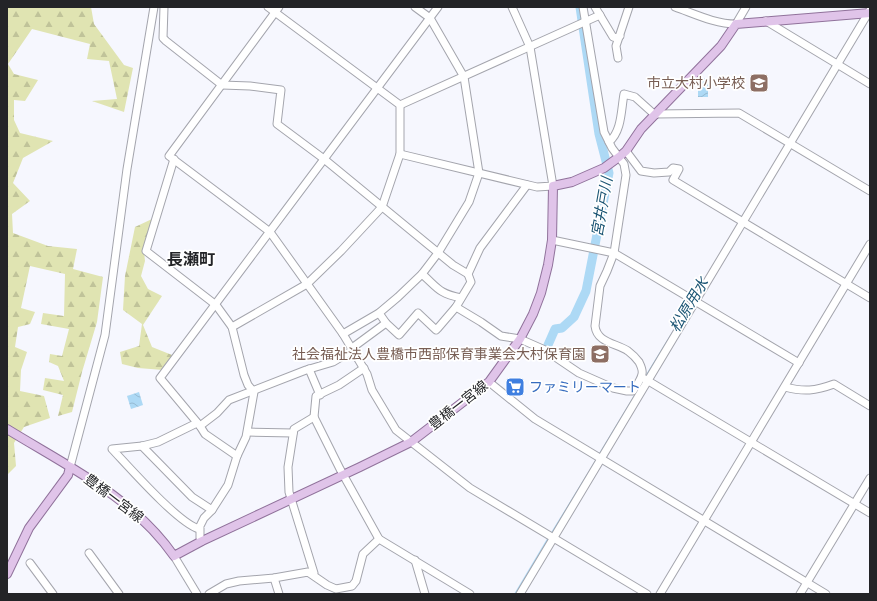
<svg xmlns="http://www.w3.org/2000/svg" width="877" height="601" viewBox="0 0 877 601" font-family="'Exo 2','Noto Sans JP',sans-serif">
<style>
.forest{fill:url(#forest-firs)}
.water{fill:url(#water-waves)}
.lines{fill:none;stroke-linecap:round;stroke-linejoin:round}
.stream{stroke:#add9f5;stroke-width:1.5}
.river{stroke:#add9f5;stroke-width:9}
.minor-casing{stroke:#a4a5ad;stroke-width:9}
.major-casing{stroke:#90729b;stroke-width:10}
.minor{stroke:#fff;stroke-width:7}
.major{stroke:#e0c4e9;stroke-width:8}
.labels{text-anchor:middle;stroke-width:3.5;stroke-linejoin:round;paint-order:stroke}
.education-label{font-size:14px;fill:#785e54;stroke:#fff;text-anchor:end}
.shop-label{font-size:14px;fill:#366cbe;stroke:#fff;text-anchor:start}
.street-label{font-size:14px;fill:#232427;stroke:#fff}
.water-label{font-size:15px;font-style:italic;fill:#1a5473;stroke:#fff}
.quarter-label{font-size:16px;font-weight:bold;fill:#232427;stroke:#fff}
</style>
<defs>
<pattern id="forest-firs" width="22" height="20" patternUnits="userSpaceOnUse"><rect width="22" height="20" fill="#e0e4b2"/><path d="M5 1l3.5 6h-7zM16 11l3.5 6h-7z" fill="#c0c399"/></pattern>
<pattern id="water-waves" width="16" height="10" patternUnits="userSpaceOnUse"><rect width="16" height="10" fill="#add9f5"/><path d="M0 5q4-4 8 0t8 0" fill="none" stroke="#95bad2"/></pattern>
</defs>
<rect width="100%" height="100%" fill="#f6f7fe"/>
<g class="forest">
<path d="M7,7h84l3,17 30,41 9,3 -9,44 -32,-11 25,-2 -8,-38 -22,-2 3,-15 -58,-15 -24,35 6,10 24,6 -13,21 -11,-1v20l6,13 33,8 -30,17 -10,25 17,18 -18,13 1,19 35,13 29,3 -4,20 30,8 -6,45 -15,50 -10,40 -14,4 5,-21 -20,-5 2,-12 19,3 -6,-15 -9,-4 1,-8 12,2 7,-27 -28,-5 2,-11 21,3 1,-42 -35,-8 -9,42 14,4 -5,12 -12,3 -3,20 12,5 -6,18 -1,21 24,5 6,22 -26,9 -10,16 2,23 -9,9z"/>
<path d="M152,219l-8,33 1,9 -4,15 7,13 14,7 -19,29 9,22 20,8 -9,15 -25,-2 -16,-4 -2,-12 19,-6 3,-22 -19,-14 2,-34 10,-49z"/>
</g>
<g class="water">
<rect x="698" y="78" width="10" height="19"/>
<path d="M139,392l4,13 -12,4 -4,-13z"/>
</g>
<g class="lines">
<g class="stream">
<path d="M646,376l46,-75"/>
<path d="M599,455l41,-68"/>
<path d="M551,534l46,-75"/>
<path d="M515,594l34,-57"/>
</g>
<path class="river" d="M548,345l7,-16 7,-1 12,-11 12,-26 23,-118 -10,-39 -19,-127"/>
<g class="minor-casing">
<g id="minor">
<path d="M164,7l-1,31 3,3 56,44 28,1 31,4 -4,34 47,35 129,106 15,9"/>
<path d="M279,7l-110,149 101,76 73,102 24,40 5,16 24,40 74,58 177,106"/>
<path d="M595,7l18,30 4,1 3,-2"/>
<path d="M675,7c20,7 40,17 61,17l10,-17"/>
<path d="M766,21l104,63"/>
<path d="M618,58l-2,-12 13,-39"/>
<path d="M400,105l200,-90"/>
<path d="M656,114l83,-1 131,78"/>
<path d="M609,142c13,-11 12,-32 15,-48l11,3 20,18"/>
<path d="M626,151l15,20 13,2 15,-1 4,-4 6,1 -6,11 197,118"/>
<path d="M400,154l137,33 16,-1 -23,-139 -18,-40"/>
<path d="M174,159l-28,92 70,54 16,22 12,48 4,10 6,7 -8,45 -9,19 -9,29 -16,25 -8,8 -4,8v12l2,3"/>
<path d="M552,240l62,13 185,110"/>
<path d="M422,274c16,14 16,19 39,24"/>
<path d="M456,307l25,15 20,14 19,3 25,11 34,23 34,15 14,3h6c3,-5 8,-11 9,-17 1,-4 -1,-8 -3,-12 -3,-4 -7,-8 -11,-11 -12,-8 -31,-8 -33,-25l5,-40 7,-15 7,-18 12,-78 -2,-11 -12,-16 -8,-16 -21,-125"/>
<path d="M379,313l7,10 13,12 19,-22 18,17 2,-2 18,-21 15,-25 -3,-8 12,-26 47,-63"/>
<path d="M232,327l75,-43 34,-33 41,-44 18,-53v-49l-132,-98"/>
<path d="M343,334l36,-21 19,-16 24,-23 16,-21 31,-51 10,-29 -15,-96 -34,-59 -15,-11"/>
<path d="M352,348l34,-25"/>
<path d="M364,368l-25,17 -23,11 -2,21 26,52 39,70 91,55"/>
<path d="M309,369l11,26"/>
<path d="M645,379l225,134"/>
<path d="M489,382l46,37 291,175"/>
<path d="M785,387c19,5 30,4 49,-3l36,22"/>
<path d="M197,423l-39,19 -16,4 -30,3c17,18 66,74 87,80"/>
<path d="M200,426l17,-13 12,-13 77,-30 27,-8 20,-12"/>
<path d="M248,432l45,1"/>
<path d="M142,446l50,51 20,13"/>
<path d="M237,456l-32,-22 -5,-8 -40,-48 278,-371"/>
<path d="M70,467l35,-132 22,-166 27,-162"/>
<path d="M89,553l30,41"/>
<path d="M174,556l23,38"/>
<path d="M415,560l10,34"/>
<path d="M30,563l23,31"/>
<path d="M313,574l1,-1 -25,-81 -1,-25 6,-38 20,-12"/>
<path d="M274,578l5,16"/>
<path d="M209,594l17,-10 13,-3 35,-3 34,-6 19,13 9,4 16,-3 4,-5 7,-27 16,-15"/>
<path d="M520,594l350,-584"/>
<path d="M660,594l210,-350"/>
<path d="M800,594l70,-116"/>
</g>
</g>
<g class="major-casing">
<g id="major">
<path d="M7,429c60,37 126,68 167,127l28,-15 158,-74 51,-25 78,-60 31,-43 13,-25 8,-21 7,-28 4,-25 1,-54 19,-4 32,-14 15,-11 7,-6 15,-22 80,-83 15,-22 134,-11"/>
<path d="M7,574l22,-46 39,-53 2,-8"/>
</g>
</g>
<use href="#minor" class="minor"/>
<use href="#major" class="major"/>
</g>
<defs>
<g id="school-square" transform="scale(1)"><rect x="-9" y="-9" width="18" height="18" rx="4" fill="#8d6e63" stroke="#fff"/><path d="M0-5L7-2L0 1L-7-2ZM-4 1L0 2.5L4 1V4Q0 6-4 4Z" fill="#fff"/></g>
<g id="supermarket-square" transform="scale(1)"><rect x="-9" y="-9" width="18" height="18" rx="4" fill="#3f7fe0" stroke="#fff"/><path d="M-6-5.5h2.5l.6 2H6L4.5 2H-2.5L-4.4-4H-6ZM-1.5 3.2a1.3 1.3 0 1 0 .1 0ZM3 3.2a1.3 1.3 0 1 0 .1 0Z" fill="#fff"/></g>
</defs>
<g fill-rule="evenodd">
<use href="#school-square" x="759" y="83"/>
<use href="#school-square" x="600" y="354"/>
<use href="#supermarket-square" x="515" y="387"/>
</g>
<g class="labels">
<g class="education-label">
<text x="745" y="88">市立大村小学校</text>
<text x="586" y="359">社会福祉法人豊橋市西部保育事業会大村保育園</text>
</g>
<g class="shop-label">
<text x="529" y="392">ファミリーマート</text>
</g>
<g class="street-label">
<text transform="translate(458 405) rotate(-38)" y="5">豊橋一宮線</text>
<text transform="translate(114 498) rotate(37)" y="5">豊橋一宮線</text>
</g>
<g class="water-label">
<text transform="translate(602 207) rotate(-80)" y="5">宮井戸川</text>
<text transform="translate(689 305) rotate(-59)" y="5">松原用水</text>
</g>
<g class="quarter-label">
<text x="191" y="265">長瀬町</text>
</g>
</g>
<rect width="877" height="601" fill="none" stroke="#232427" stroke-width="16"/>
</svg>
